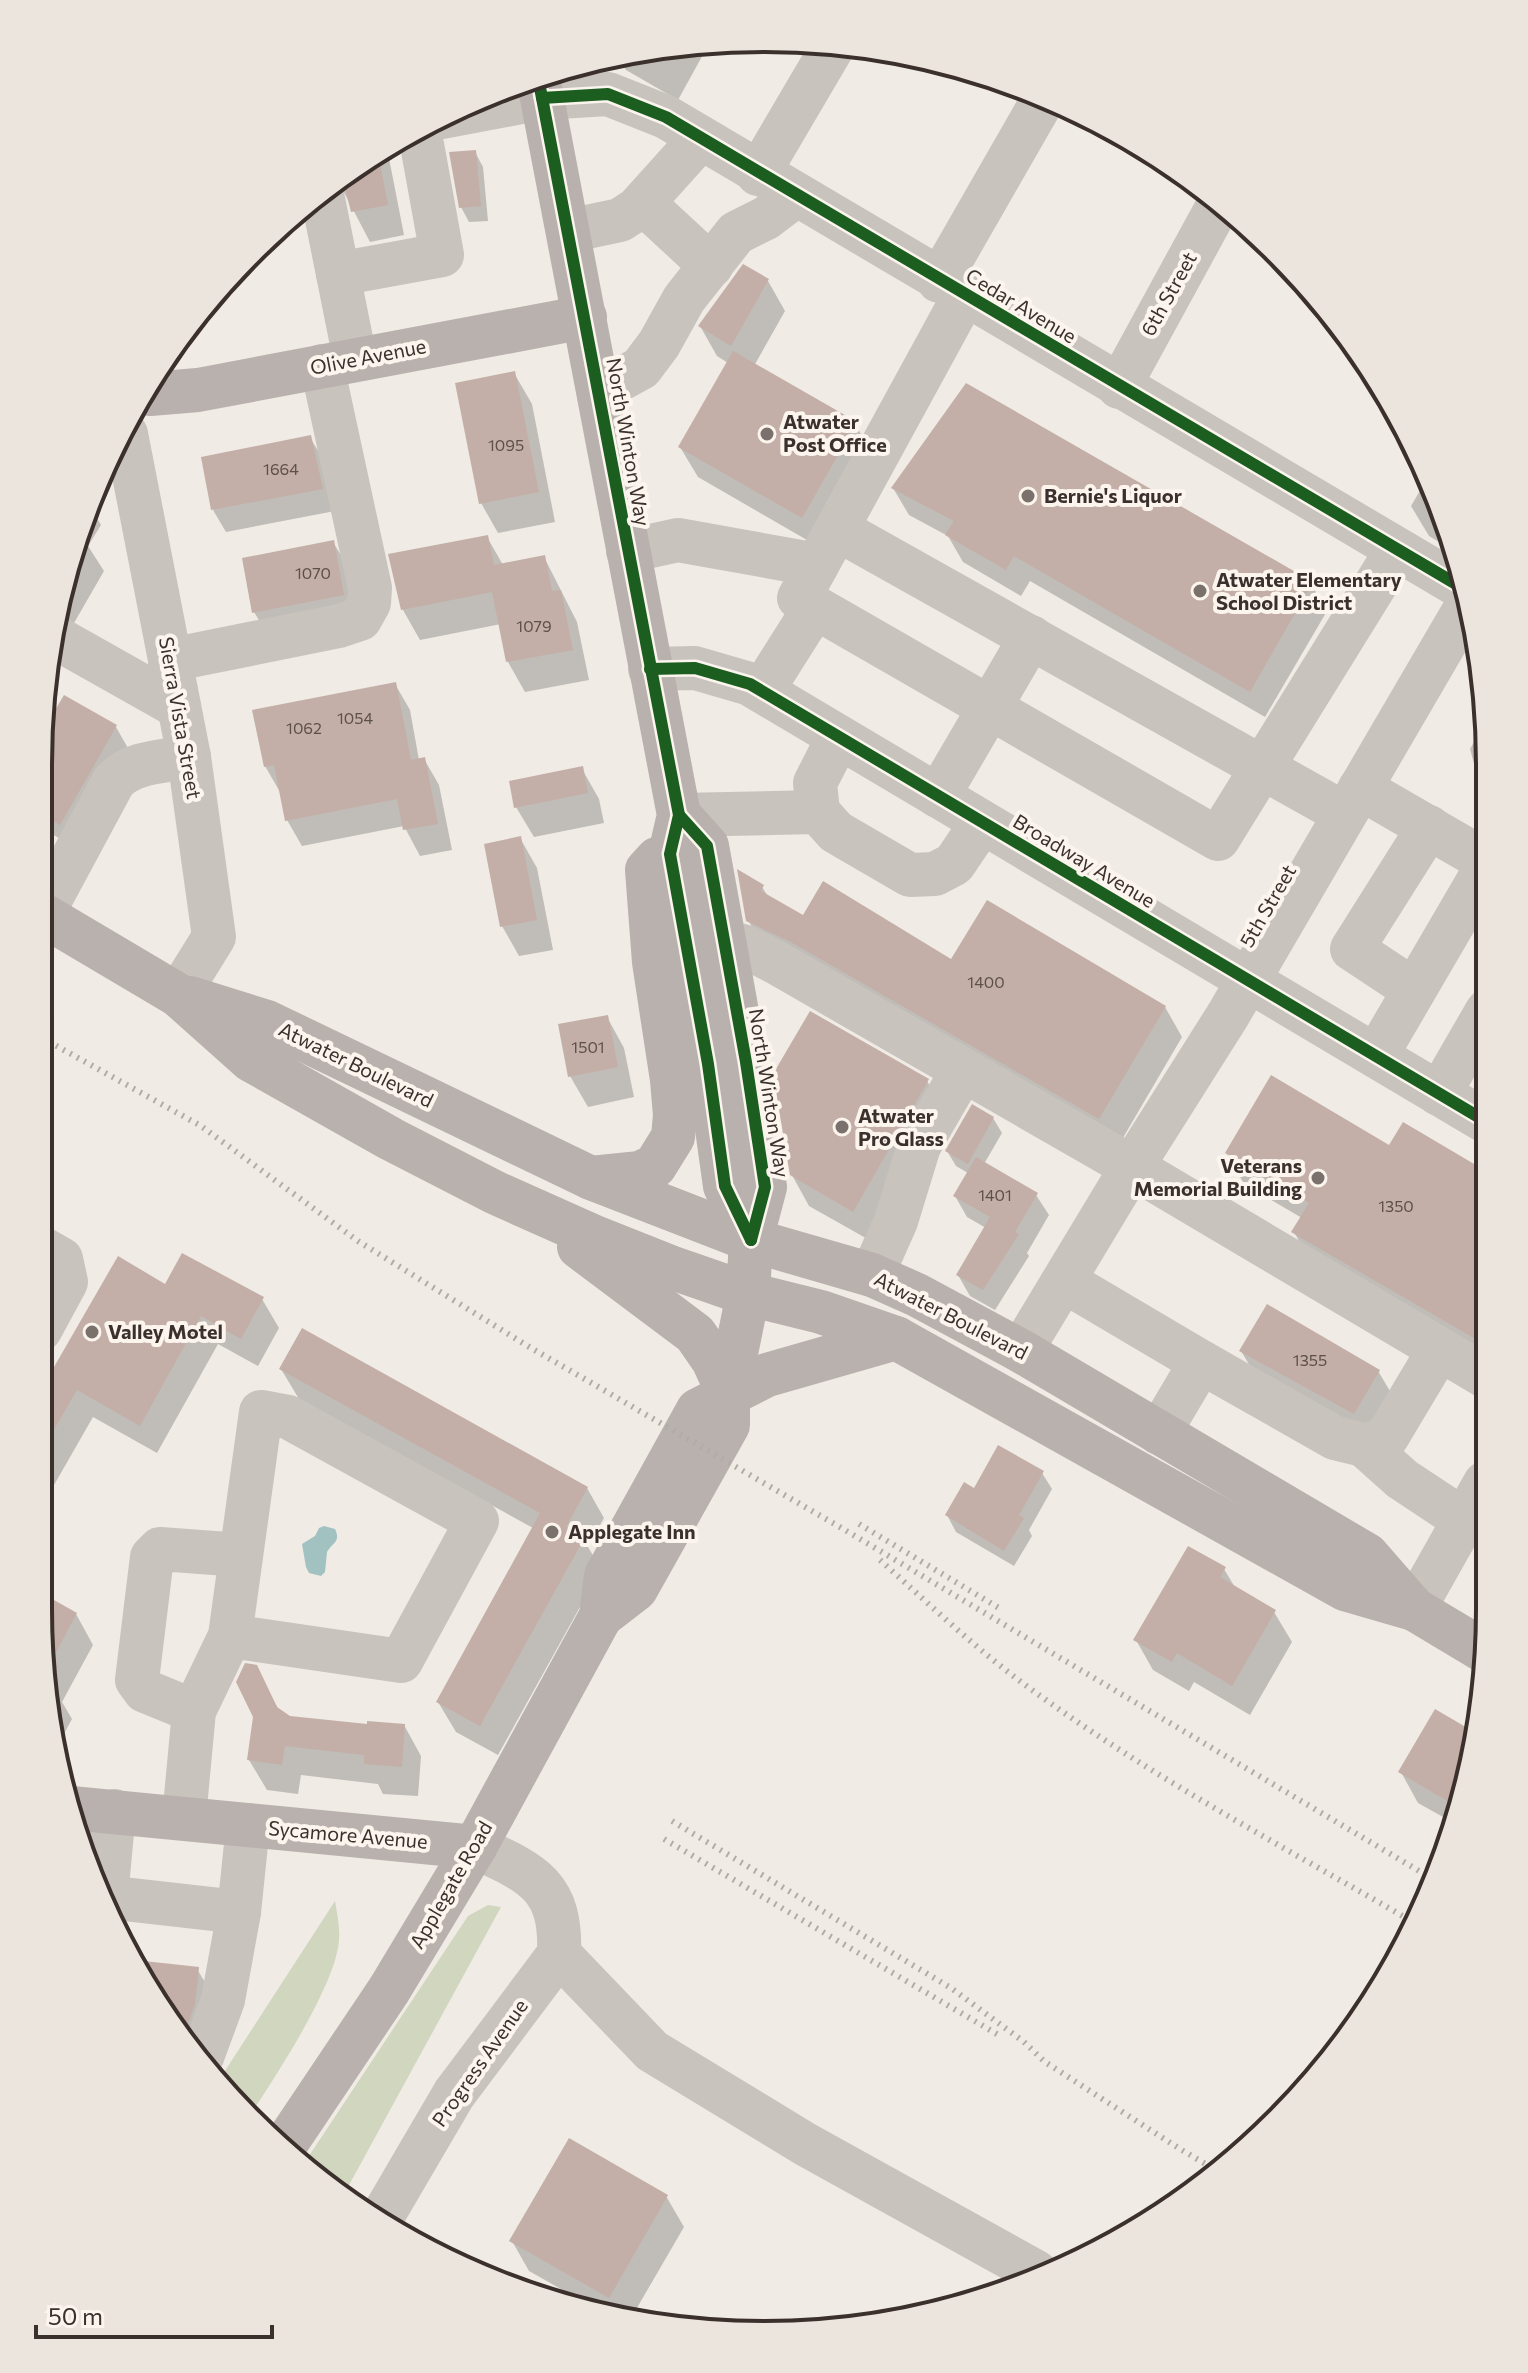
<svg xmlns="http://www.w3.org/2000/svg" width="1528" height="2373" viewBox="0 0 1528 2373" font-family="Commissioner,sans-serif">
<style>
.green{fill:#d1d6bf}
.water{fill:#a1c2c1}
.shadow{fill:#0003}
.building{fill:#c3afa7}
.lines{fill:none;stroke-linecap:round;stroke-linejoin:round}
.minor{stroke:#c9c3be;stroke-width:44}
.major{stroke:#b8b1ad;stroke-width:44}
.rail{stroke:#b1aca8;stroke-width:6;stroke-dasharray:2 6;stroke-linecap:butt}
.cycleway-casing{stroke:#fbf5ee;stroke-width:17}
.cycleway{stroke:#1b5e20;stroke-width:12}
.poi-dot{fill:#7a716c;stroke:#fbf5ee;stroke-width:3}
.labels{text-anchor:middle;stroke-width:8;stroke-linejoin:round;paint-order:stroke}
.number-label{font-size:16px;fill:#5d504a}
.street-label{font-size:20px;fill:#3b302b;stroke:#fbf5ee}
.poi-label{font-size:20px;font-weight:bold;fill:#3b302b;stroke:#fbf5ee;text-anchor:start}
.rim{fill:none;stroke:#3b302b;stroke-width:4}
</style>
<rect width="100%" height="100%" fill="#f0ebe5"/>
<g class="green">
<path d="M335,1901c2,12 5,26 4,38 -2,44 -61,133 -86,172l-32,-34z"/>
<path d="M488,1905l13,2 -158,289 -21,-11 -19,-20 165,-249z"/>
</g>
<path class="water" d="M324,1526l11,3c6,13 -2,13 -8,23l-2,20 -4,4 -12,-3 -3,-6 -4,-23 13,-8 4,-8z"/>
<g class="shadow">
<path d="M700,42l5,9 -27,49 -52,-30 -9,-14z"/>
<path d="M387,148l17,87 -34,7 -33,-63z"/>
<path d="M475,152l8,15 5,54 -19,1 -8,-15z"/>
<path d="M768,281l17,30 -31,55 101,58 18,30 -54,93 -121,-70 -18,-30 48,-84 -11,-7 -17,-30z"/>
<path d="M514,373l18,31 23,118 -57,11 -17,-30z"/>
<path d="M310,438l14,22 11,51 -109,21 -13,-22z"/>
<path d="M1428,477l28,75 -27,-16 -18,-30z"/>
<path d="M893,488l418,96 16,27 -62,106 -235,-136 -9,15 -58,-34 -15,-26 -39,-21z"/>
<path d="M89,504l12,21 -13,21 16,25 -30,52 -15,-9z"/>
<path d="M487,537l16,28 41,-8 33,65 12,58 -64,12 -17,-30 -7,-38 -81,16 -17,-30 -12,-54z"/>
<path d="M333,542l12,20 10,53 -89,17 -12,-20z"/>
<path d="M395,684l15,26 9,50 5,-1 15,26 13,65 -32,6 -16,-30 -102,20 -15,-26 -7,-28 -15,-26z"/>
<path d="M65,697l51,30 13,23 -56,96 -30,-17 1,-95z"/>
<path d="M1488,717v84l-7,-12 -11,-40z"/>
<path d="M582,769l17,30 5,24 -70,14 -18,-30z"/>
<path d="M520,838l17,30 16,82 -34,6 -17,-30z"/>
<path d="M762,887l7,11 35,20 147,44 214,45 17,30 -65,111 -351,-197 -18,-31z"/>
<path d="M607,1017l17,31 10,49 -46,10 -18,-31z"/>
<path d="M927,1081l18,30 -74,130 -62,-35 -17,-31z"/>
<path d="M993,1118l9,15 -18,31 52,31 13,20 -22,38 2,3 -34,54 -25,-14 -12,-21 28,-47 -19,-11 -12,-21 13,-23 -12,-7 -9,-15z"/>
<path d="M1403,1124l83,49 -1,191 -174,-102 -17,-30 8,-14 -58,-34 -17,-31 163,-5z"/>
<path d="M166,1287l96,12 17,29 -21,38 -40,-22 -61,109 -64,-36 -47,82 -1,15h-6v-117z"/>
<path d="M1241,1351l137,20 18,30 -25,42 -112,-62z"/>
<path d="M281,1369l306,119 17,30 -16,29 13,22 -103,186 -42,-23 -18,-30 95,-174 -234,-129z"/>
<path d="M1042,1473l10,16 -23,41 3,6 -18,30 -58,-34 -9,-17 28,-24z"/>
<path d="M1224,1569l12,20 38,23 18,30 -42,73 -56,-33 -5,9 -36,-21 -17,-30z"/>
<path d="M38,1609l38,5 17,31 -31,57 10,17 -12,22z"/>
<path d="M255,1667l25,45 9,6 80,8 35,-1 17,31 -3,40 -35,-2 -5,-10 -77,-9 -3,19 -31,-4 -18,-30 6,-43z"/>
<path d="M1475,1735l-23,87 -34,-19 -17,-31z"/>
<path d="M136,1962l61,7 18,30 -12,59 -42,-45z"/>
<path d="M666,2196l18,31 -50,86 -43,-7 -62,-35 -17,-30z"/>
</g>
<g class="building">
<path d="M476,150l5,56 -22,2 -10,-56z"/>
<path d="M378,153l10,52 -37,7 -9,-36z"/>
<path d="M743,264l26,15 -38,67 -33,-20z"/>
<path d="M733,351l124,71 -55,96 -124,-71z"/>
<path d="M515,371l24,121 -60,12 -24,-121z"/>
<path d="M966,383l347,199 -63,110 -236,-136 -8,14 -61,-35 9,-14 -63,-33z"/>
<path d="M311,435l12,54 -112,21 -10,-53z"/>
<path d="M488,535l6,30 51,-10 7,36 9,-1 12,60 -67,12 -14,-70 -91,18 -13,-56z"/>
<path d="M334,540l10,55 -92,18 -10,-55z"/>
<path d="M396,682l15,78 14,-3 13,67 -35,6 -6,-31 -112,22 -11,-56 -10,2 -12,-57z"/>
<path d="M64,695l53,30 -57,100 -17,-10 1,-86z"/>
<path d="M583,766l5,27 -74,15 -5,-27z"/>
<path d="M521,836l16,84 -37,7 -16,-83z"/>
<path d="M737,869l27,16 -3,6 42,24 20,-34 128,78 36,-59 179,106 -67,113 -310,-178 -43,-20z"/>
<path d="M810,1011l119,68 -76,133 -63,-37 -17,-101z"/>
<path d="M608,1015l10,52 -50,10 -10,-53z"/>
<path d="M1271,1075l118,70 14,-23 83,49v174l-195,-113 18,-29 -84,-50z"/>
<path d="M972,1104l22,13 -26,47 -23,-13z"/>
<path d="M976,1157l62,36 -23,39 4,2 -36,56 -27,-15 34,-58 -37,-21z"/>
<path d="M182,1253l82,44 -23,42 -40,-23 -61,110 -63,-36 -38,65v-62l79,-137 47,28z"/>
<path d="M1267,1304l113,66 -26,44 -115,-63z"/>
<path d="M302,1328l286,159 -22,40 19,10 -105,189 -44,-24 104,-189 -261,-144z"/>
<path d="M998,1445l46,26 -25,44 5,3 -20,33 -59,-36 19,-33 10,6z"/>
<path d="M1188,1546l38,21 -6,10 56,33 -44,76 -55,-33 -5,9 -39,-22z"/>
<path d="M38,1591l39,22 -29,54 -10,-58z"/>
<path d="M245,1663l12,2 20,42 13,9 77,8v-3l38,3 -3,43 -38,-3v-9l-79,-9 -3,19 -35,-5 6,-43 -17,-35z"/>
<path d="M1435,1709l41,24 -20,73 -58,-34z"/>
<path d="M135,1960l64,7 -4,37 -12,33 -22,-24z"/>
<path d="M569,2138l99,57 -59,103 -100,-57z"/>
</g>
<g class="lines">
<g class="minor">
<path d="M432,119l110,-21 66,-4 58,23 802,474"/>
<path d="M758,174l77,-131"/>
<path d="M321,189l34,170"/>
<path d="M643,203l68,63"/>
<path d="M568,231l52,-11 17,-11 64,-71"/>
<path d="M338,274l104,-19 -23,-127"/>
<path d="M939,281l105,-183"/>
<path d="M964,296l-165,302 419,241 179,-289"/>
<path d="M1119,387l101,-185"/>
<path d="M599,391l42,-23 18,-24 25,-45 52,-66 30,-15 29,-22"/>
<path d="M126,434l63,323 25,180 -36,58"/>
<path d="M837,529l508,285"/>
<path d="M628,551l50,-11 139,25"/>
<path d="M53,636l126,71"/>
<path d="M170,660l169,-34 21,-7 9,-16 1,-15 -48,-222"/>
<path d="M650,669l45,-1 55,16 737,438"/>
<path d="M762,691l53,-84"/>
<path d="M838,738l-23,45 3,29 18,20 74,43 25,-1 19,-10 27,-40"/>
<path d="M1360,788l128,74"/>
<path d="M938,796l93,-159"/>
<path d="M679,815l139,-3"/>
<path d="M43,913l71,-132c19,-20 49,-19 75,-24"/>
<path d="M724,941l22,6 31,16 355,204 353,209"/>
<path d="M1414,990l-62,-41 77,-122"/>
<path d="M1376,1056l112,-192"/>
<path d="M1439,1094l48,-83"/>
<path d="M872,1275l24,-54 23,-75 44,-76"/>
<path d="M1064,1281l137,81 -42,71"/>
<path d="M40,1330l26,-48 -5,-23 -21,-12"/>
<path d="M1021,1351l111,-184 96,-152 241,-413"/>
<path d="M1201,1362l134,76 29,7 15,-3 8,-5 52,-87"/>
<path d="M1364,1445l38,34 62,41"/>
<path d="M1414,1609l71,-126"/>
<path d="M194,1711l-49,-20 -8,-11 15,-123 8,-8 81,6"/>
<path d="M114,1811l-8,86 133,15 9,-87"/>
<path d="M184,1818l10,-107 36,-75 171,25 76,-140 -189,-104 -27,-5 -31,224"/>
<path d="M475,1847c57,26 87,38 84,107"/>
<path d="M559,1954l93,97 153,93 231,128"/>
<path d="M202,2057l21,-57 16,-88"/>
<path d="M382,2217l72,-123 105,-140"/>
</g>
<g class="major">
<path d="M538,77l141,738 -9,39 38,210 17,122 26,54"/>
<path d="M150,394l48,-4 387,-73"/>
<path d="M43,915l135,80 73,65 140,79 105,54 101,45 73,29 78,27 73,18 75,26 449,251 69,20 70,42"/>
<path d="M190,998l77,24 324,156 160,62 121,35 45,20 104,56 346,204 47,54"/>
<path d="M591,1178l49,-5 15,-7 18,-29 2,-22 -3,-35 -18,-118 -7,-92 10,-11"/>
<path d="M579,1247l116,87 18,26 15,33"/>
<path d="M601,1616l35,-27 92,-164v-32l20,-99 3,-54 14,-53 -19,-125 -39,-216 -28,-31"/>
<path d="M71,1808l404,39"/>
<path d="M285,2145l104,-155 86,-143 126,-231 5,-40 92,-166 69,-35 129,-37"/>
</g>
<g class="rail">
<path d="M42,1038l159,88 157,115 168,104 324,188 586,348"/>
<path d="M859,1524l140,84"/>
<path d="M880,1560c48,43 96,89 148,127 121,89 256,160 385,235"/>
<path d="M672,1821l279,167 73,54 21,20 135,87 36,21"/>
<path d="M664,1839l338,198"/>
</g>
<g class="cycleway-casing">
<g id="cycleway">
<path d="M538,77l141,738 -9,39 38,210 17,122 26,54"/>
<path d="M542,98l66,-4 58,23 802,474"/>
<path d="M650,669l45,-1 55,16 737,438"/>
<path d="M679,815l28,31 39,216 19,125 -14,53"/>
</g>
</g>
<use href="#cycleway" class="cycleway"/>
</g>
<g class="poi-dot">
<circle cx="767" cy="434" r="8"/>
<circle cx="1028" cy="496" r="8"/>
<circle cx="1200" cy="591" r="8"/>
<circle cx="842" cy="1127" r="8"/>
<circle cx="1318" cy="1178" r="8"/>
<circle cx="92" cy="1332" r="8"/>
<circle cx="552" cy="1532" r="8"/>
</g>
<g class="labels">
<g class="number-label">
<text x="506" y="451">1095</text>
<text x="281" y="475">1664</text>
<text x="313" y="579">1070</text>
<text x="534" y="632">1079</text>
<text x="355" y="724">1054</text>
<text x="304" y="734">1062</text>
<text x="986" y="988">1400</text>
<text x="588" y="1053">1501</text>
<text x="995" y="1201">1401</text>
<text x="1396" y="1212">1350</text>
<text x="1310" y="1366">1355</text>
</g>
<g class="street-label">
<text transform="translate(1169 294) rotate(-61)" y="7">6th Street</text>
<text transform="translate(1021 306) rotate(31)" y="7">Cedar Avenue</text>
<text transform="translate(368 357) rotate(-11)" y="7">Olive Avenue</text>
<text transform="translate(628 442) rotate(80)" y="7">North Winton Way</text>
<text transform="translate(180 718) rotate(80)" y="7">Sierra Vista Street</text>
<text transform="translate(1084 861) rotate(31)" y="7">Broadway Avenue</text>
<text transform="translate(1268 906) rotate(-60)" y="7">5th Street</text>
<text transform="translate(356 1065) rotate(26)" y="7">Atwater Boulevard</text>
<text transform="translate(769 1093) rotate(81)" y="7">North Winton Way</text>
<text transform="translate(951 1316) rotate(27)" y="7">Atwater Boulevard</text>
<text transform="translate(348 1835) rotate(5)" y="7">Sycamore Avenue</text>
<text transform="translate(451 1885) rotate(-60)" y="7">Applegate Road</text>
<text transform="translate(480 2063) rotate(-55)" y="7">Progress Avenue</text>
</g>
<g class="poi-label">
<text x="783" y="429">Atwater<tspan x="783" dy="23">Post Office</tspan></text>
<text x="1044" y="503">Bernie's Liquor</text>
<text x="1216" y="587">Atwater Elementary<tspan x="1216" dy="23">School District</tspan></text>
<text x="858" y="1123">Atwater<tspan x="858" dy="23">Pro Glass</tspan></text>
<text x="1302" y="1173" text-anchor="end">Veterans<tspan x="1302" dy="23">Memorial Building</tspan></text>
<text x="108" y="1339">Valley Motel</text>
<text x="568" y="1539">Applegate Inn</text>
</g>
</g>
<path d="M0 0H1528V2373H0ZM764 52H764A712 712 0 0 1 1476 764V1609A712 712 0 0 1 764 2321H764A712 712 0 0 1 52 1609V764A712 712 0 0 1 764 52Z" fill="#ece5de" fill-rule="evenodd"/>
<path class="rim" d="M764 52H764A712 712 0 0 1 1476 764V1609A712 712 0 0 1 764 2321H764A712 712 0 0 1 52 1609V764A712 712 0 0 1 764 52Z"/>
<path d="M36 2325v12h236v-12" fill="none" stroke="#3b302b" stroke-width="4"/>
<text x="48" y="2325" font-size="24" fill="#3b302b" stroke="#fbf5ee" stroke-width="6" paint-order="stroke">50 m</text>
</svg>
